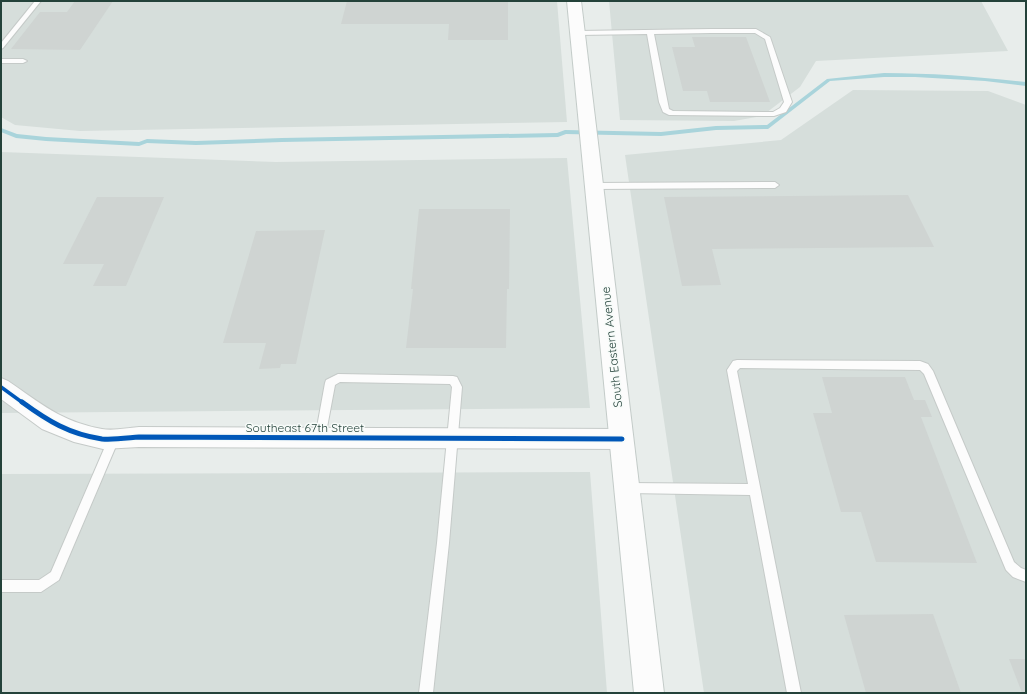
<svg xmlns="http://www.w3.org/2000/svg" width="1027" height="694" viewBox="0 0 1027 694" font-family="Quicksand,sans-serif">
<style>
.built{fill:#d6dedb}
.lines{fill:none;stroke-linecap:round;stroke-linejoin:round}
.stream{fill:#a9d4db;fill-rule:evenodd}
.building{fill:#cfd4d2}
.lane-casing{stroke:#c5cac8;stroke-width:2}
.street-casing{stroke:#c5cac8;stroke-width:2}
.secondary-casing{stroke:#c3cbc8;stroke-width:2}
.lane{fill:#fcfcfc;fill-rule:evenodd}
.street{fill:#fcfcfc;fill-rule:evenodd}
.secondary{fill:#fcfcfc;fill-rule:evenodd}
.cycleway-far1-casing{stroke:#f7fbf9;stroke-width:6}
.cycleway-casing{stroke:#f7fbf9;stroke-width:8}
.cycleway-far1{stroke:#0057b8;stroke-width:3.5}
.cycleway{stroke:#0057b8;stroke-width:5}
.labels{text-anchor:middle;stroke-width:3;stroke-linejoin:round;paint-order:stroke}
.street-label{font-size:12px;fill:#24423a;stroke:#f7fbf9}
</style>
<rect width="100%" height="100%" fill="#e8edeb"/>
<g class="built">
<path d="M1,1h556l10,121 -487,9 -65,-6 -14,-8z"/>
<path d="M609,1h372l27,50 -192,10 -16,26 -38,29 -28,5 -114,-1z"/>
<path d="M853,90l135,1 38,14v588h-322l-79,-538 156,-15z"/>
<path d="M1,152l275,10 291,-4 23,250 -589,5z"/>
<path d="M590,472l17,221h-606v-219z"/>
</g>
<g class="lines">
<path class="stream" d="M884,73c48,0 95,4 142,9v4l-41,-5 -70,-4h-31l-54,4 -62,48 -52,1 -55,6 -95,-2 -8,3 -276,5 -86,3 -49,-2 -8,3 -93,-5 -30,-3 -15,-6v-4l16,6 29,3 93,5 8,-3 49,2 86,-3 275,-5 8,-3 96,2 55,-6 51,-1 60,-46z"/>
</g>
<g class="building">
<path d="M75,1h38l-33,49 -69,-1 29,-37h27z"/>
<path d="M347,1h161v39h-60l1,-16h-108z"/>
<path d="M692,37h54l24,65h-60l-3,-11h-24l-11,-44h23z"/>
<path d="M908,195l26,52 -222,2 9,36 -39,1 -18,-89z"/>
<path d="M97,197h67l-38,89h-33l11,-22h-41z"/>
<path d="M419,209h91l-1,80h-2l-1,59h-100l7,-59h-2z"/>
<path d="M325,230l-29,134h-15l-1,4 -21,1 7,-26h-43l33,-112z"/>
<path d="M822,377h83l9,23h11l7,17h-11l56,146 -101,-1 -15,-50h-20l-28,-99h19z"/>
<path d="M933,614l28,79h-95l-22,-78z"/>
<path d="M1009,659h17v34h-4z"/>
</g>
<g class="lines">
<g class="lane-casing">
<g id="lane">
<path d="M35,1h6l-38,47 -2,1v-6z"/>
<path d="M711,29h45l14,8 22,65 -6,10 -12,4 -105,-1 -6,-3 -4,-10 -12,-68 -69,1 -3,-2 3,-2zM711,33h44l10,6 19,63 -4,6 -7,4 -100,-1 -4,-2 -15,-75z"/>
<path d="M1,59h22l4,2 -4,2h-22z"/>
<path d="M775,182l4,3 -4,3 -181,1 -4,-3 4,-3z"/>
<path d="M737,360l183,1 8,3 5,7 81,191 7,6 5,2v12l-13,-5 -7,-7 -82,-196 -4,-4 -180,-2 -3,3 64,322h-14l-37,-198 -123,-2 -4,-1 -2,-4 2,-4 4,-1 121,1 -21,-114 6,-9z"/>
<path d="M338,374l115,2 4,1 5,10 -13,156 -16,150h-14l18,-150 15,-156 -2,-3 -110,-2 -5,3 -10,53 -1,4 -4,1 -4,-1 -1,-4 10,-55 1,-3z"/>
<path d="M114,434l4,1 1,4 -60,141 -18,12h-40v-12h38l12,-8 59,-137z"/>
</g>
</g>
<g class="street-casing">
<path id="street" d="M1,378l7,3c32,22 54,41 94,48 11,2 25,-1 37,-2l483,2 8,3 3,7 -3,7 -8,3 -483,-2 -36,2 -29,-7 -32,-13 -41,-30z"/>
</g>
<g class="secondary-casing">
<path id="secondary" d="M567,1h14l83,692h-30z"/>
</g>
<use href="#lane" class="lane"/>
<use href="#street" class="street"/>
<use href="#secondary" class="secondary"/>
<g class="cycleway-far1-casing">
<path id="cycleway-far1" d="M1,387l22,16"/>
</g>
<g class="cycleway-casing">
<path id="cycleway" d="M22,402c26,19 47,32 80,37 12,1 25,-1 37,-2l483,2"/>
</g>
<use href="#cycleway-far1" class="cycleway-far1"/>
<use href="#cycleway" class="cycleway"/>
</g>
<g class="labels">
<g class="street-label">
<text transform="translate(612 347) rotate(-96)" y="4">South Eastern Avenue</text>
<text x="305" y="432">Southeast 67th Street</text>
</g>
</g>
<rect width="1027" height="694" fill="none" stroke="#24423a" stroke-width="4"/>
</svg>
